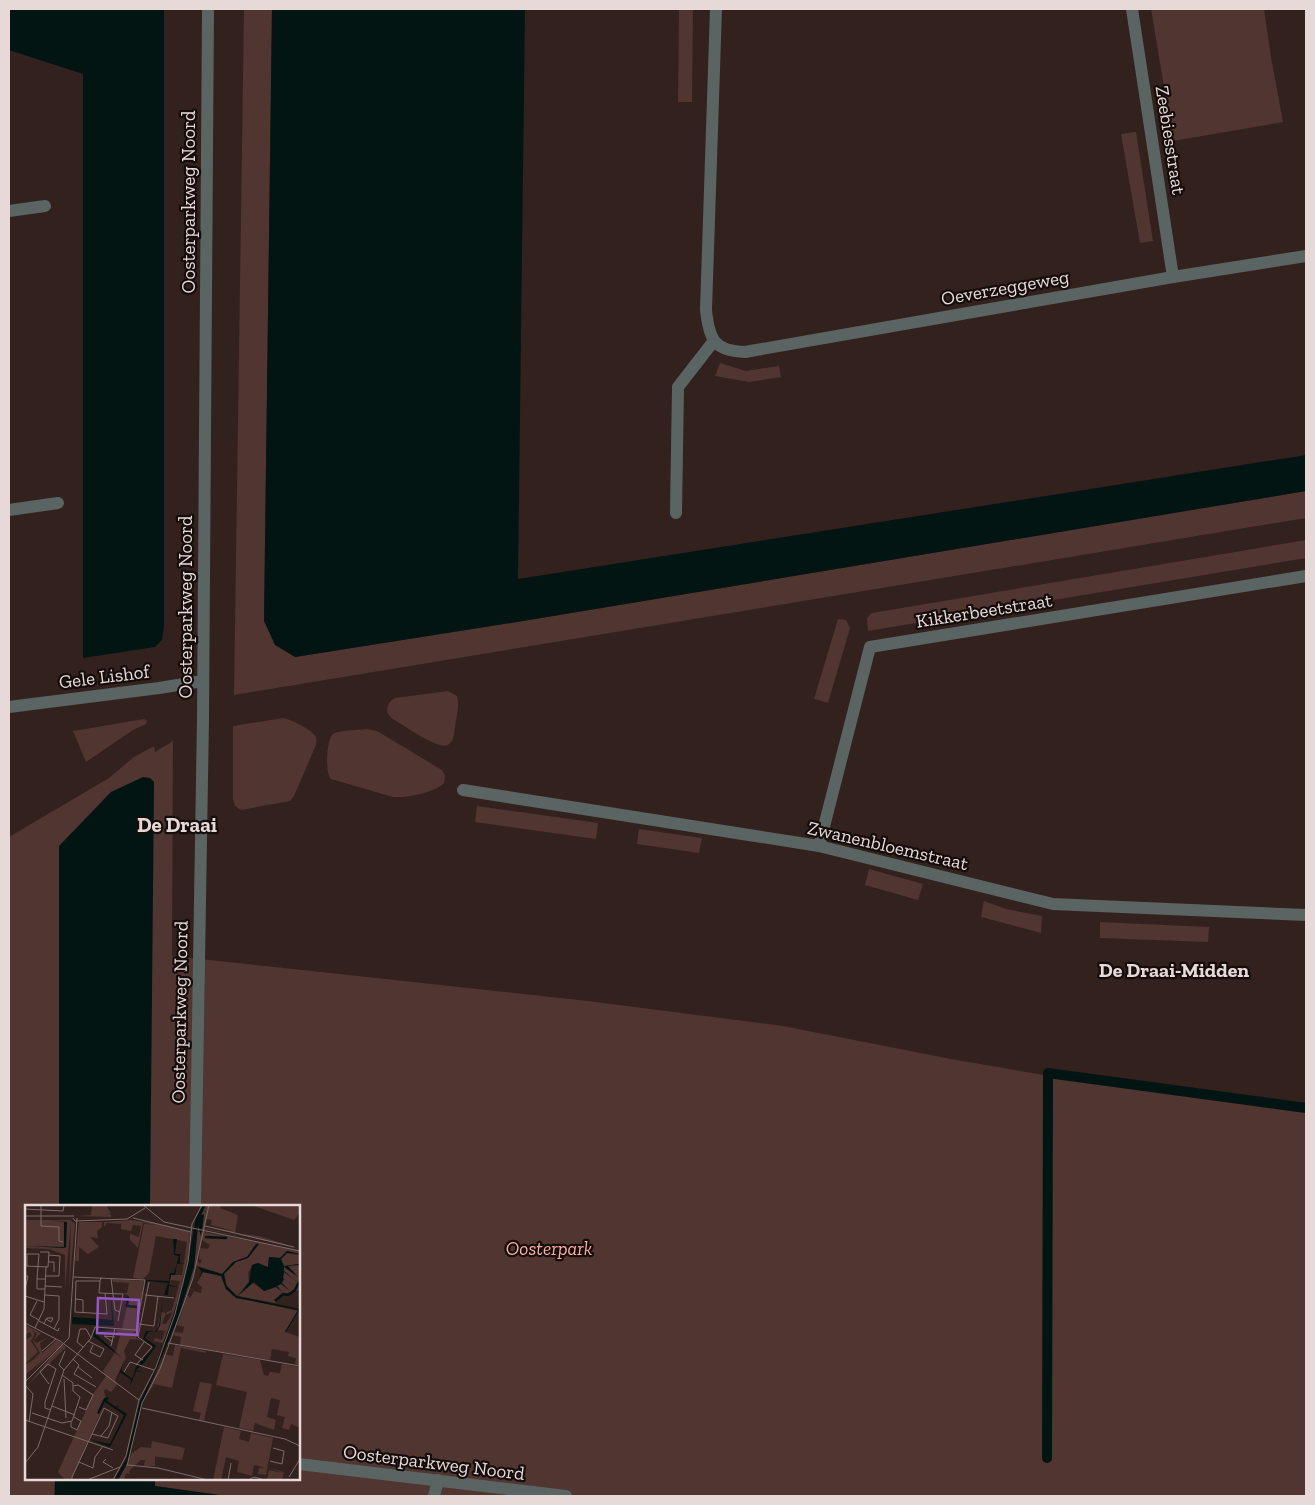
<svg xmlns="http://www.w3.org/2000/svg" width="1315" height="1505" viewBox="0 0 1315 1505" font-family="'Zilla Slab',serif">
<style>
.green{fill:#503531}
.water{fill:#031513}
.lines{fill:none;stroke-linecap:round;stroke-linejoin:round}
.stream{stroke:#031513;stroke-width:10}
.minor{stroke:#5a6463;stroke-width:12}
.labels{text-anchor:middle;stroke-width:4.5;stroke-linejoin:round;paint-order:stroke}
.street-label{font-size:19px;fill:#e6d9d7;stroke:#150d0b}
.park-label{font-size:19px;font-style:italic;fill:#fcaea2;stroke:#150d0b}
.neighbourhood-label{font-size:20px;font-weight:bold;fill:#e6d9d7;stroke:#150d0b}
.quarter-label{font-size:21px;font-weight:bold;fill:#e6d9d7;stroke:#150d0b}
.inset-river{fill:none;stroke:#031513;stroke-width:2.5}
.inset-road{fill:none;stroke:#7b6b68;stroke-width:1}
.view{fill:#9657c5;fill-opacity:0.15;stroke:#9657c5;stroke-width:2.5}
.inset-edge{fill:none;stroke:#e6d9d7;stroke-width:2.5}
</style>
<rect width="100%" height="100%" fill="#33211e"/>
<g class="green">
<path d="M244,9h28l-8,612 31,36 222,-35 789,-131v27l-1072,177z"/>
<path d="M679,9h14l-1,93h-14z"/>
<path d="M1151,9h113l7,48 12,65 -110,19z"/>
<path d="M1136,132l17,109 -13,2 -19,-109z"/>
<path d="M720,363l26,8 33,-5 2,11 -32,5 -34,-6z"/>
<path d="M1306,540v18l-438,73 -1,-13 5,-5z"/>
<path d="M838,619l8,1 4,8 -22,75 -14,-4z"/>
<path d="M448,691l9,5c3,10 -1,22 -2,31 -1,7 -1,14 -7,18 -10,5 -45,-20 -55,-26 -9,-6 -7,-16 2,-21z"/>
<path d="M283,718c7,1 30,12 33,19 1,4 0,4 0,8l-22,51 -4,5 -49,9 -6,-4 -2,-7v-73z"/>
<path d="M144,719l3,2 -1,3 -13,6 -47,32 -13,-31z"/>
<path d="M367,729l10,2 65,39 3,6 -1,7c-9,10 -38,15 -51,14l-62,-18c-6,-6 -5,-38 2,-45 5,-4 27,-4 34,-5z"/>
<path d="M173,741l-1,215 416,45 195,25 168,33 93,16 262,37v384h-1077l-74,-10v-7h144v-273h-273v273h29l-1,17h-45v-659l100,-59 25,-21 20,-11 1,6z"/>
<path d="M477,806l121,17 -2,16 -121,-17z"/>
<path d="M639,829l63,9 -3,15 -62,-9z"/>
<path d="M869,869l54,15 -5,16 -53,-15z"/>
<path d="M984,901l22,8 36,7 -1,17 -60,-16z"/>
<path d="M1100,922l109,5 -1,15 -108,-4z"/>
</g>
<g class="water">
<path d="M9,9h155v617l-2,14 -7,7 -72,11v-584l-74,-24z"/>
<path d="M272,9h253l-7,570 788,-124v36l-789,131 -222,35 -20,-12 -11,-24z"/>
<path d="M143,777l7,1 4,4 -4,424h-91v-360l52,-54z"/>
<path d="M55,1479h100v7l70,10h-170z"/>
</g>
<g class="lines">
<path class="stream" d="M1047,1458l1,-385 258,35"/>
<g class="minor">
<path d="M716,9l-10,301c3,29 8,41 39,42l428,-75 133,-21"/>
<path d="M1132,9l41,268"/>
<path d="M9,211l36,-5"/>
<path d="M9,510l49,-7"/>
<path d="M676,513l2,-126 35,-45"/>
<path d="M9,707l150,-19 44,-7"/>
<path d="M463,790l356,56 234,58 253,11"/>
<path d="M819,846l51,-199 436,-71"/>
<path d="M195,1206l8,-488 5,-709"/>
<path d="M299,1464l267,32"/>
<path d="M434,1496l4,-16"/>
</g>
</g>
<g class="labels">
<g class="street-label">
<text transform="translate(1171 140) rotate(81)" y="7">Zeebiesstraat</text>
<text transform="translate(188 202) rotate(-90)" y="7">Oosterparkweg Noord</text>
<text transform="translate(1005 287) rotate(-10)" y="7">Oeverzeggeweg</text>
<text transform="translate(185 607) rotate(-90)" y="7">Oosterparkweg Noord</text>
<text transform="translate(984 610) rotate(-9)" y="7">Kikkerbeetstraat</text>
<text transform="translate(104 676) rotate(-7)" y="7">Gele Lishof</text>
<text transform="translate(888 845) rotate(13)" y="7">Zwanenbloemstraat</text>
<text transform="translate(179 1012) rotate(-89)" y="7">Oosterparkweg Noord</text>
<text transform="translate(434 1462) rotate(7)" y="7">Oosterparkweg Noord</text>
</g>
<g class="park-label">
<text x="549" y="1255">Oosterpark</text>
</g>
<g class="neighbourhood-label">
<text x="1174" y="977">De Draai-Midden</text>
</g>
<g class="quarter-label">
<text x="177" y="832">De Draai</text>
</g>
</g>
<g transform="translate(25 1205)">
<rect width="275" height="275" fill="#33211e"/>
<path d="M67,0h17l-2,2 4,6 -5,2 5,-1v3l-35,-1 15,-1zM181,0h16l-2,3 18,7 -3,18 24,3 41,13 -91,-22 24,4 -22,-6 1,-5 -5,-1 -2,9 51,12 -51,-11 -1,3 78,15 18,4v3l-13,-3 -7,7 -11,-1 -1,10 -15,-3 -5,9 1,9 -12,14 -10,-9 -3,-13 11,-12 13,-4 11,-14 -7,-2 5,2 -9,12 -15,6 -11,12 -27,-9 2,-5 3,4 2,-4 -3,-1 1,-11 8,1 2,-4 -8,-5 -10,39 -13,35 15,-47 4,-42 3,3 -2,4h3l2,-18 -6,10 1,-5 4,-9 3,3 -3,-4zM226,0h49v8l-6,7zM0,15h45l5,4 -6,64 2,-67 -6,67v-33l-16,-6 -24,-1zM106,15l28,4 31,8 -2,26 -14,56 -11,29 -10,-2 2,-3 7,2 3,-9 -8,-1 4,-18 5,1 -4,11h4l5,-8 1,-4 -6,3 1,-3 5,-2 8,-29 -9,-1 -2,5 2,-10h11l5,-33 -31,-6 -7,37 -6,6 -10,-1 11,-54 15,1 -16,-2 -5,25 -8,-8v-6l9,3 2,-11 -8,-1 -2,6 -10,-2v-5l-14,-1 -3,4v-5zM54,17h23v5l-5,4 1,7 -8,-1 9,10 -11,7 -9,-7v14h-4zM262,48l13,2v35l-17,4 -8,9 -37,-7 13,-14 14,9 17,-8 2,-12 -4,-12zM178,67l19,4 4,13 10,8 62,14 -13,20 15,6v28l-5,-1 1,-6 -8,-2 1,-4 -17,-3 -2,11 -90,-15 1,-8 -8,-2 1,-3 9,1 1,-6 -7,-2 4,-10 6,-21 3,4 4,-7 7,2 1,-6 -5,-4zM87,74l32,2 -8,50 -3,2h5l-2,5 4,2 -10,-1 -6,12 2,7 -11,22 2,5 -6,7 -5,-3 -2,2 2,9 -35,80h-6l-7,-8 35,-77 -30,-21 30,20 13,-18 -3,-5 13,-20 4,-15 -4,-6 6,-1 7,-33 -6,-3h4l2,-10 -16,-1zM0,120l16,8 -7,7 2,3 13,-6 -9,6 2,10 15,-13 9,7 -38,38 29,-36 -32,29 22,-21 -22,18v-10l8,-5 7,-7 -7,-12 4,-7 -6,-5 4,5 -4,7 7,11 -13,12v-24l7,-4 -2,-4 -5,3zM150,140l31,6v2l-25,-5 -9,40 -18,-4 -8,13 19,-43 8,2zM198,149l37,6 4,15 4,1 2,-4 10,1 2,-9 18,3v61l-9,-4 -2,6 -7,-2 3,-11 -8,-2 3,-15 -9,-2 -4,19 9,3 -2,10 -19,-7 -2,8 -14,-3 8,-36 -31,-7zM175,177l12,2 -8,37 -5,-1 2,-7 -8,-2zM199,222l17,4 -2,8 10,3 2,-9 22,5 -7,37 -8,-1 1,-6h6l-11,-3 -2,11 -15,-4 2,-11 -13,-4 -5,23h-8zM127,236l33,7 -3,12 -46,-6 19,2v10h-11l1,-6h-4l-12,11 1,3 -4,-1 -2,7h-6l14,-27 9,-6 10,1zM244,263l15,4 -2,8 -15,-1 2,-9 14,3z" fill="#503531"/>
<path d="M178,0h3l-5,10 3,-1 -3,22 -3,-11 -4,42 -16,51 -35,83 -15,61 -10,18h-4l12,-20 14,-59 12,-24 32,-94 12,-65zM17,14l25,3 -1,25 -2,1 -39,-2 39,1v-25zM148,34h4l-2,15h5v9h5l-8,1 -2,11h-4l-2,10 10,2 -10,-1 -1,9h-4l4,-12 -21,-2 -3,13 2,-14 23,1 1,-8h4l5,-17 -5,-1zM231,39h3l-11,14 -12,4 -12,12 2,11 11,11 63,13 -14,23 14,5 -15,-5 13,-22 -62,-12 -10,-9 -5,-13 -18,-4 -6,11 5,-11 -4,-5 24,7 11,-12 14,-5zM262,46l13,3 -13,-1 -6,6 3,7 14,-2h1l1,1 -12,1 10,11 -14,-10v4l13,11 -13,-10 -1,6 12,10 -11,-9 -2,4 8,8 -9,-7 -4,2 5,6 -6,-5 -12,4 -10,-9 -15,13 10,-13 3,-17 6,-2 10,4 1,-10 11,1zM49,85l-1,27 39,3 -1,-25 3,31 -42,-2zM138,93l-3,28 -4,6h-8l-3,6 11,8 -12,17 -8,7 10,3 -10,-2 -6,15 1,-6 -11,-8 -4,9 9,-23 -4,12 11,9 4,-12 18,-20 -11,-8 3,-8 9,1 4,-6zM71,123l18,1 -15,2 -2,4 25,23 -29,-22zM84,192l-2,4 9,6 3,-2 -2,3 10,6 -17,33 -19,-7 19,4 14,-29 -19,-13 -6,12 -2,-1 7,-15z" fill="#031513"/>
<path class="inset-river" d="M180,32l22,1M103,92l-1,9 10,1M250,96l8,-7 5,1 7,-5 4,-8"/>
<path class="inset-road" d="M16,0v21l18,1v14l4,1M118,0l21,17 136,29M0,4l38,2 1,-6M0,11h49M48,13l2,3 52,-2 18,-11M108,13l58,14M180,21l89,21M23,57h6v10M0,61l23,1 1,-15h-9M2,61v-12h12l-1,12M13,61l-1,13h8M0,71h3l-3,13M20,71h14l1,-20 -11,-1M76,72l-1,4h-24l-1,31 32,2 -2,-21M86,73l4,32 5,2M12,74v10h8M75,76l-1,12 24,1 -5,27M20,81l17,1M20,90l14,1v23l-5,10M120,90l29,3M0,91l19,6M51,94l7,1v12M12,96l-7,14 9,5M14,116l19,10 1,-3M0,118l35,18M19,119l2,-5 1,-1h6l-2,4 -5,-3M114,119l15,2 4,-30M10,123l9,-19 2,-42M35,136l79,59M63,136l16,8 -4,8 -10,-5 3,-7M88,137l-9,-6 11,1M143,138l132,23M86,141l4,-18M58,142l-6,-5 3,-13h6l5,9M17,146l14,-12M48,154l6,6 -5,9 22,13M118,155l-8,-5 9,-13M111,160l16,-18 -14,-10 11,-55M53,162l14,11M39,165l-5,-5 6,-14M99,167l6,-10 24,8M39,174l2,39M0,177l44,-44 8,-120M24,179l-9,-12 8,-8 8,5 -11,33v6l6,2M0,180l8,9 -4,28M48,181l5,-1 15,10 -7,15 -7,-3M27,201l23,9M117,203l143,31 15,7M7,208l30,10 10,-2 8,-24 -7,-6v-8l-11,-8M0,215l88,30M46,217v5l6,3 4,-9 -7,-4M76,231l8,-10 3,-14M81,254l-3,3 10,6M245,256l12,3 2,-13 -11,-3M54,257l14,6 2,-11 8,-11M0,258l13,-16 26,-77 27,-32 4,-11 41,3 9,-50 -72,-3M103,260l30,3 50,12M102,261l15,-63 18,-34 33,-91 16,-73M264,272l11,-18M47,275v-3l20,-43 12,-26 14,8 -10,22 -16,-4M62,275l33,-13M88,275l13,-24 13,-56 17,-33 19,-53 13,-52 4,-38 10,-19M203,275l3,-17M223,275l6,-3 11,3"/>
<path class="view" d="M73,93l41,2 -2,35 -40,-2z"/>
<rect width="275" height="275" class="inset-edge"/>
</g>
<rect width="1315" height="1505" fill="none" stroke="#e6d9d7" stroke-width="20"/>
</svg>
